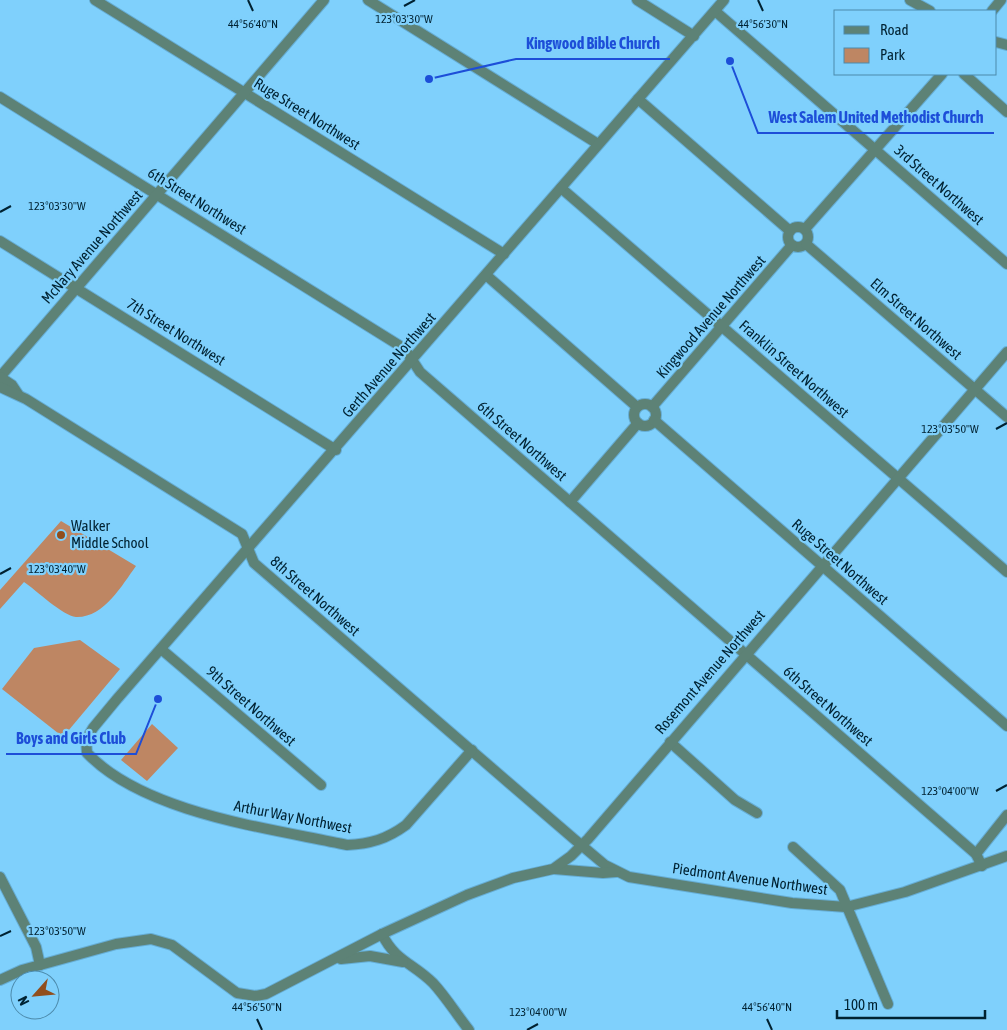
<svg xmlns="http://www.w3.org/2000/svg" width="1007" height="1030" viewBox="0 0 1007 1030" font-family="'Asap Condensed',sans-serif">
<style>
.green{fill:#be8663}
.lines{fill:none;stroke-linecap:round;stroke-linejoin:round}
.minor-casing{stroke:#66add4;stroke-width:12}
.minor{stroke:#5d8276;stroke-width:10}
.ticks{fill:none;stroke:#002232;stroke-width:2}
.poi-dot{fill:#914e1d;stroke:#7fd0fc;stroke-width:2}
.labels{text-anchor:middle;stroke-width:4.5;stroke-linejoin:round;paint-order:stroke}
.street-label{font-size:15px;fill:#002232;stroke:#7fd0fc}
.poi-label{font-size:15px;fill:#002232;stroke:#7fd0fc;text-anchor:start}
.ticks-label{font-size:12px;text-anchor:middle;fill:#002232;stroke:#7fd0fc;stroke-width:4.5;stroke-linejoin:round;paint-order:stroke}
.leader{fill:none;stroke:#1d4ed8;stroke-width:2}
.callout-dot{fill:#1d4ed8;stroke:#7fd0fc;stroke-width:2}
.callout-label{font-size:16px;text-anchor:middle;font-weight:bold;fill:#1d4ed8;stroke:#7fd0fc;stroke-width:4.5;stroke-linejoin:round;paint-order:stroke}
</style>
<rect width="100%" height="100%" fill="#7fd0fc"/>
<g class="green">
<path d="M61,521l75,45c-14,19 -32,52 -60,51 -13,-1 -40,-27 -52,-35l-24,27v-19z"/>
<path d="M80,640l40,29 -57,68 -61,-48 32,-41z"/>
<path d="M152,724l26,24 -31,33 -26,-21z"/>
</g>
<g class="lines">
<g class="minor-casing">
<g id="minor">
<path d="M95,0l409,254"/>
<path d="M368,0l230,144"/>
<path d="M637,0l57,36"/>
<path d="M910,0l20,11"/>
<path d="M715,11l292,253"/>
<path d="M992,11l9,-11"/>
<path d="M996,42l11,3"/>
<path d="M964,74l43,38"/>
<path d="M0,97l405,252 15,23 556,482 6,12"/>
<path d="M638,99l152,132"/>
<path d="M561,188l446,384"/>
<circle cx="798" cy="237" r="10"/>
<path d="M805,229l137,-155"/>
<path d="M0,241l336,209"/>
<path d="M806,244l201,173"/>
<path d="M486,275l151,132"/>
<path d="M0,377l324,-377"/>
<path d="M0,377l12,8 6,9"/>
<path d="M0,387l26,12 216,135 12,29 320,276 31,26 24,12 163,26 54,4 59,-15 102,-36"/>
<circle cx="645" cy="415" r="11"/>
<path d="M652,407l140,-162"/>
<path d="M654,420l353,306"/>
<path d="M570,502l68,-79"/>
<path d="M161,649l160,136"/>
<path d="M670,742l65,58 22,13"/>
<path d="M472,750l-66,75c-19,14 -36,19 -59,20 -79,-17 -203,-32 -260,-92l-1,-13 7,-12 24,-29 607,-699"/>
<path d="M793,847l47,43 48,114"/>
<path d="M976,854l31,-39"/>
<path d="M554,869l49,4 13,-1"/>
<path d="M0,877l36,70 4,18"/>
<path d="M382,934c13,27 31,29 51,49 13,14 24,32 36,47"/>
<path d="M341,959l29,-3 33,6"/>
<path d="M0,980l22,-10 94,-26 35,-5 21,6 65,48 19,3 10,-2 116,-60 85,-39 46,-17 40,-9 18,-13 17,-17 419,-487"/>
</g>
</g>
<use href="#minor" class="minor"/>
</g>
<path class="ticks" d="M248,0l5,11M758,0l5,11M404,6l11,-6M0,212l11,-6M996,429l11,-6M0,574l11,-6M996,791l11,-6M0,936l11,-5M257,1019l5,11M767,1019l5,11M527,1030l11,-6"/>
<circle class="poi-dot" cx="61" cy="535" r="5"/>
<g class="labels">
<g class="street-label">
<text transform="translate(307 114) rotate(32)" y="5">Ruge Street Northwest</text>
<text transform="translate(939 185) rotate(41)" y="5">3rd Street Northwest</text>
<text transform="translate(197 201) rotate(32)" y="5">6th Street Northwest</text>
<text transform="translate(92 247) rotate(-49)" y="5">McNary Avenue Northwest</text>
<text transform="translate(711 317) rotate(-49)" y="5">Kingwood Avenue Northwest</text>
<text transform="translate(916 319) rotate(41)" y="5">Elm Street Northwest</text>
<text transform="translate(176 332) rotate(32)" y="5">7th Street Northwest</text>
<text transform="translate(389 365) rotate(-49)" y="5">Gerth Avenue Northwest</text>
<text transform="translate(794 369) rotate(41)" y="5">Franklin Street Northwest</text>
<text transform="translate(522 441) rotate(41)" y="5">6th Street Northwest</text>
<text transform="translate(840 562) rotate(41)" y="5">Ruge Street Northwest</text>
<text transform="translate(315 596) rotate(41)" y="5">8th Street Northwest</text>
<text transform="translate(710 672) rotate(-49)" y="5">Rosemont Avenue Northwest</text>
<text transform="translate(251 706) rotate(41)" y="5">9th Street Northwest</text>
<text transform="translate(828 706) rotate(41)" y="5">6th Street Northwest</text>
<text transform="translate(293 817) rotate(11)" y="5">Arthur Way Northwest</text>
<text transform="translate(750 879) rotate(8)" y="5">Piedmont Avenue Northwest</text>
</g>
<g class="poi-label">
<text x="71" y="531">Walker<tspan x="71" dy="17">Middle School</tspan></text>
</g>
</g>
<g class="ticks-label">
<text x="404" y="23">123°03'30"W</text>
<text x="253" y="28">44°56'40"N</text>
<text x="763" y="28">44°56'30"N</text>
<text x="57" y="210">123°03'30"W</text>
<text x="950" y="433">123°03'50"W</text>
<text x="57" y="573">123°03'40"W</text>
<text x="950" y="795">123°04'00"W</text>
<text x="57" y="935">123°03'50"W</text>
<text x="257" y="1011">44°56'50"N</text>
<text x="767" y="1011">44°56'40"N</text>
<text x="538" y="1016">123°04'00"W</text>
</g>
<path class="leader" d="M429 79L516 59H670M730 61L758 133H994M158 699L136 754H6"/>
<g class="callout-dot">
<circle cx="429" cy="79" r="5"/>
<circle cx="730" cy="61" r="5"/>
<circle cx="158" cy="699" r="5"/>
</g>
<g class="callout-label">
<text x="593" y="49">Kingwood Bible Church</text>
<text x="876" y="123">West Salem United Methodist Church</text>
<text x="71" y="744">Boys and Girls Club</text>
</g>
<rect x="834" y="10" width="162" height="65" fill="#7fd0fc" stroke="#4c8aab"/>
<rect x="844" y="26" width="25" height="8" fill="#5d8276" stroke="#4c8aab"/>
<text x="880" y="35" font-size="15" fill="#002232">Road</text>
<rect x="844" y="48" width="25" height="15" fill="#be8663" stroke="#4c8aab"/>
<text x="880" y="60" font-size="15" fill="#002232">Park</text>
<g transform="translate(35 995) rotate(243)"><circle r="24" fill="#7fd0fc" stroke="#4c8aab"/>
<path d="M0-4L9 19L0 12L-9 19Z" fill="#914e1d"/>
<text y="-8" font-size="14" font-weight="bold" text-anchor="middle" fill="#002232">N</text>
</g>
<path d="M837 1010v8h148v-8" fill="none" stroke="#002232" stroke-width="2.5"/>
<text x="844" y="1010" font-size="15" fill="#002232" stroke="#7fd0fc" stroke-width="4" paint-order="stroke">100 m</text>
</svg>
